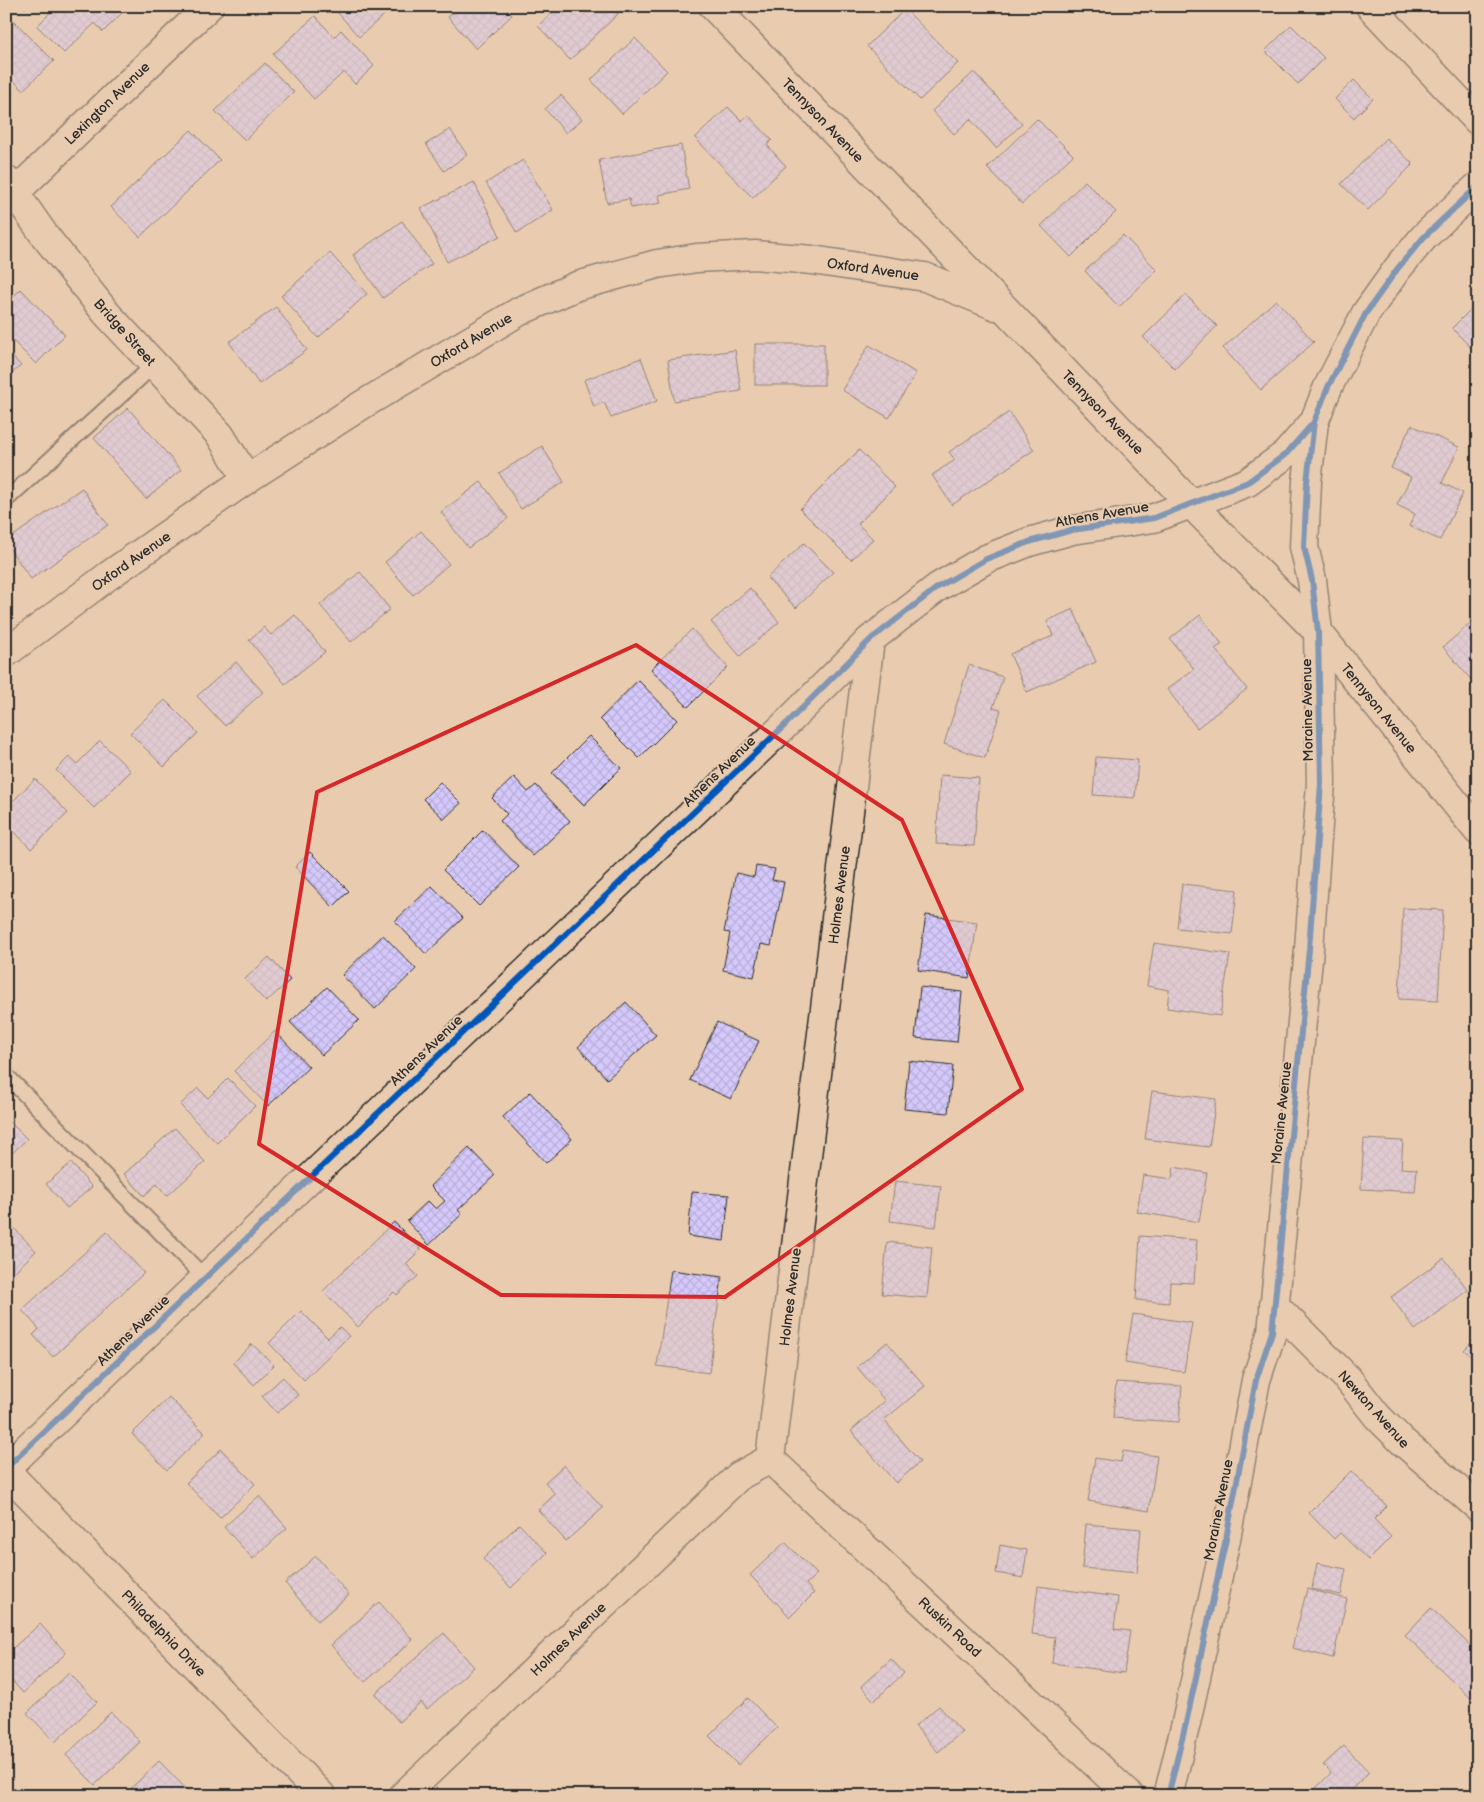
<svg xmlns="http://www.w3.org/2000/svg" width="1484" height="1802" viewBox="0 0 1484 1802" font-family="'Balsamiq Sans',sans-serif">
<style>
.building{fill:url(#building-cross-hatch);stroke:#2b2b2b}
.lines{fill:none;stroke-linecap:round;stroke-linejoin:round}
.lane-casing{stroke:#2b2b2b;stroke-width:18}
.street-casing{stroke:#2b2b2b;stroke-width:31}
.secondary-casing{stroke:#2b2b2b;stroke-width:31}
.lane{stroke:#e9ccb0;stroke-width:14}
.street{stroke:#e9ccb0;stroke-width:28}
.secondary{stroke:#e9ccb0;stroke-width:28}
.cycleway-casing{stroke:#e9ccb0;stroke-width:9}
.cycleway{stroke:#0057b8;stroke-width:6}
.marked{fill:none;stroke:#d62828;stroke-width:4;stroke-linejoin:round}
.labels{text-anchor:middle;stroke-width:4;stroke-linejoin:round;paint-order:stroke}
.street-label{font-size:14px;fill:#2b2b2b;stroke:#e9ccb0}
</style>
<defs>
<pattern id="building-cross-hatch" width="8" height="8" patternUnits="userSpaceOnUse" patternTransform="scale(1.25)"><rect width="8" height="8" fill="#d5c9fb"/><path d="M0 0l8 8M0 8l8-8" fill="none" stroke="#b7add7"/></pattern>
</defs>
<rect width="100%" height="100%" fill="#e9ccb0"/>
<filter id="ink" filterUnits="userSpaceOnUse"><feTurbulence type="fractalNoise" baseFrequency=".02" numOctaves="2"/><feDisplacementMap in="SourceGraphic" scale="10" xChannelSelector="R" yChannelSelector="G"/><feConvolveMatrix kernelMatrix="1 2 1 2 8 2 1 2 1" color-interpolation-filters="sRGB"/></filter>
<g filter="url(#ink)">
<g class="building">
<path d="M57,6h58l7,7 -19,19 -8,-9 -31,30 -27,-27z"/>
<path d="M332,6h46l7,8 -26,23z"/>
<path d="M460,6h44l8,9 -36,34 -28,-32z"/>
<path d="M559,6h52l7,8 -48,46 -32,-34z"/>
<path d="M905,9l53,54 -38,37 -53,-54z"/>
<path d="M6,13l48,48 -31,29 -17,-17z"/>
<path d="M315,16l19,21 7,-7 33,36 -19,18 -11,-12 -30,27 -41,-45z"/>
<path d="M1291,25l33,33 -26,26 -33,-33z"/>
<path d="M635,38l32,33 -45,43 -31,-34z"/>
<path d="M265,63l29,29 -49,48 -30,-29z"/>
<path d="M974,72l48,52 -26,24 -26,-29 -16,15 -22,-23z"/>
<path d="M1354,80l19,19 -19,19 -19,-19z"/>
<path d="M561,95l21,24 -16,14 -21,-24z"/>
<path d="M728,107l14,14 6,-6 24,25 -5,5 19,21 -33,32 -58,-60z"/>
<path d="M1037,119l36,36 -51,49 -35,-36z"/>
<path d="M450,129l17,26 -23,16 -18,-27z"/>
<path d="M191,130l29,30 -80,77 -29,-30z"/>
<path d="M1386,138l27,26 -45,46 -27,-26z"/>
<path d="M681,145l8,44 -30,6 2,8 -30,5 -2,-9 -22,4 -8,-43z"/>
<path d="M523,160l30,50 -36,23 -31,-50z"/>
<path d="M1085,181l31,31 -45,45 -30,-31z"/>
<path d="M474,182l26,54 -53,26 -26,-54z"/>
<path d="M402,221l30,43 -49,34 -30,-43z"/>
<path d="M1123,235l34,35 -38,37 -34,-36z"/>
<path d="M330,253l37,41 -49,44 -37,-42z"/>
<path d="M21,289l44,46 -29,29 -30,-30v-18l4,-4 -4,-4v-4z"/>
<path d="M1186,295l31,31 -42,43 -32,-32z"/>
<path d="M1276,300l38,42 -53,48 -38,-42z"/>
<path d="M1478,302v49l-2,2 -24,-25z"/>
<path d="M276,307l31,43 -48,34 -30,-42z"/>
<rect x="755" y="344" width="69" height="41"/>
<path d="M869,345l47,28 -27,45 -47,-28z"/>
<path d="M6,350l15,16 -15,12z"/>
<path d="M735,350l6,41 -67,10 -6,-41z"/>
<path d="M641,358l16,43 -46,17 -7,-16 -10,5 -10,-27z"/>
<path d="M128,408l53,62 -35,29 -52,-61z"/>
<path d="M1009,412l25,38 -82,55 -20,-30 23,-15 -6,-8z"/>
<path d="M1411,425l48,22 -17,36 21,10 -23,47 -31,-14 6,-12 -18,-9 14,-28 -20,-9z"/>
<path d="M542,446l22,36 -43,27 -22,-36z"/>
<path d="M859,450l36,37 -37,37 15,15 -22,21 -51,-51z"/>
<path d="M481,482l27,36 -40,30 -27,-36z"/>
<path d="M82,488l26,37 -77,54 -25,-35v-3z"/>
<path d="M421,531l28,33 -36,31 -28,-33z"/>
<path d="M804,543l29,29 -37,36 -29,-30z"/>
<path d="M360,572l30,37 -39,33 -31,-37z"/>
<path d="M750,588l29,34 -39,34 -29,-34z"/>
<path d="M1073,609l23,53 -69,30 -17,-38 43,-18 -6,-15z"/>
<path d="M295,615l30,37 -40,32 -36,-44 15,-13 7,8z"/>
<path d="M1200,615l22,29 -7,5 32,40 -50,39 -30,-39 27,-20 -24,-30z"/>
<path d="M1478,617v63l-4,3 -31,-36z"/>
<path d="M692,629l36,38 -40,40 -37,-38z"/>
<path d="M236,662l27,30 -38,34 -28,-30z"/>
<path d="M969,665l34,12 -10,31 8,2 -16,48 -41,-14z"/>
<path d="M638,680l39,40 -38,38 -39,-39z"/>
<path d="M165,700l33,33 -34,34 -34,-34z"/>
<path d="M589,736l32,32 -37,37 -32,-32z"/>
<path d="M100,741l31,30 -37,37 -38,-38 13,-13 8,7z"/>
<path d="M1096,757l42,3 -3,38 -42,-3z"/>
<path d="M940,775l39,3 -5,68 -38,-2z"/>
<path d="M514,777l14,15 8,-7 34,36 -37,35 -33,-35 7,-7 -15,-16z"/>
<path d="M35,779l33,34 -37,36 -25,-26v-26l6,5z"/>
<path d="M440,782l21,21 -17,16 -21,-20z"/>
<path d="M483,830l36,37 -40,39 -36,-36z"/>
<path d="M310,852l39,39 -16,16 -38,-40z"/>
<path d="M756,866l19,3 -3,11 12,2 -13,64 -10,-2 -7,33 -31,-7 7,-37 -6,-1 12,-59 18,4z"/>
<path d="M1182,884l55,6 -5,44 -55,-6z"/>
<path d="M432,886l31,32 -37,36 -31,-33z"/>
<path d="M1403,908l40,2 -5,91 -39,-2z"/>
<path d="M926,915l51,7 -8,56 -51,-8z"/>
<path d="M383,935l33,34 -41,40 -33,-34z"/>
<path d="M1154,943l76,11 -10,62 -53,-8 2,-18 -22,-4z"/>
<path d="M269,957l21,23 -24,22 -21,-23z"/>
<path d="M327,987l32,33 -37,35 -32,-33z"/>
<path d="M920,987l42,5 -5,50 -42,-4z"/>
<path d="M626,1002l30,33 -49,44 -29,-32z"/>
<path d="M717,1022l42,19 -28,58 -41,-19z"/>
<path d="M275,1031l34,36 -41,39 -34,-35z"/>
<path d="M909,1061l44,5 -5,47 -44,-4z"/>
<path d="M228,1078l27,28 -38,37 -37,-38 18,-17 10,10z"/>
<path d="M1152,1091l64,8 -7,48 -64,-8z"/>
<path d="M530,1092l42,47 -26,24 -43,-46z"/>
<path d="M10,1122l17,17 -21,20v-34z"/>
<path d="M175,1128l30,34 -38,34 -10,-12 -13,12 -20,-22z"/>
<path d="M1364,1139l39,2 -2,27 16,1 -2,23 -54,-3z"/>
<path d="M469,1148l26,27 -37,35 4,4 -33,31 -22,-24 21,-20 8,8 9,-8 -15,-15z"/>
<path d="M71,1163l21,24 -25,21 -21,-24z"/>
<path d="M1174,1167l33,6 -8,49 -62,-10 6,-37 29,4z"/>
<path d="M895,1181l46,5 -5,41 -46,-6z"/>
<path d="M692,1192l37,3 -5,46 -36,-5z"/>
<path d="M8,1222l28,29 -30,29v-56z"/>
<path d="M394,1222l27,27 -15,15 12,12 -21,19 -3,-3 -36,35 -35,-36z"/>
<path d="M107,1232l37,41 -91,84 -20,-22 6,-6 -17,-19z"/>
<path d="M1140,1236l57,4 -3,43 -24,-1 -1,21 -33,-3z"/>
<path d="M887,1242l45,5 -5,51 -45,-4z"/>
<path d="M1444,1258l24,32 -53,40 -24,-33z"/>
<path d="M671,1270l51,7 -13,96 -52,-7z"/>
<path d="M301,1311l27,27 12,-11 9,9 -45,44 -35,-37z"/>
<path d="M1133,1314l59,9 -8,49 -59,-9z"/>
<path d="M1478,1336v27l-14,-13z"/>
<path d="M887,1342l38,44 -41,34 36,42 -24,21 -45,-52 34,-30 -28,-34z"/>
<path d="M252,1344l22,21 -20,20 -21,-22z"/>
<path d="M283,1377l15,18 -21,18 -15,-17z"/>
<path d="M1116,1382l66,4 -3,36 -66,-4z"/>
<path d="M169,1397l36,36 -38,37 -35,-36z"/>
<path d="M221,1449l34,35 -35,34 -34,-35z"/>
<path d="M1123,1451l34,5 -8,55 -61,-10 7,-43 26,4z"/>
<path d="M564,1465l39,43 -37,33 -28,-31 17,-16 -10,-12z"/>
<path d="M1351,1471l36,35 -13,13 17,18 -23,23 -28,-27 -6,6 -25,-26z"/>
<path d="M259,1496l28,32 -34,31 -29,-32z"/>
<path d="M519,1524l28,29 -36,35 -28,-29z"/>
<path d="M1086,1524l55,5 -4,44 -55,-5z"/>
<path d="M785,1542l32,32 -11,10 8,9 -24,24 -40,-42z"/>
<path d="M1000,1545l27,5 -4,28 -27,-5z"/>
<path d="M316,1556l33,39 -31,26 -33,-38z"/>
<path d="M1317,1563l29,6 -5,26 -29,-6z"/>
<path d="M1038,1586l80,11 -4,32 16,2 -6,42 -72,-10 3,-26 -23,-3z"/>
<path d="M1307,1589l40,10 -14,59 -41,-10z"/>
<path d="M379,1602l34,38 -48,42 -34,-37z"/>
<path d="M1431,1608l47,45v52l-73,-70z"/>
<path d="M40,1624l26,29 -43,40 -17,-19v-20z"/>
<path d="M444,1633l30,34 -47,42 -6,-7 -22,20 -24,-28z"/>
<path d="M891,1659l13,14 -30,28 -13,-15z"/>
<path d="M69,1673l28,29 -42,40 -28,-29z"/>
<path d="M748,1698l29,30 -39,37 -29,-29z"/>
<path d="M939,1706l23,26 -24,20 -23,-26z"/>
<path d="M111,1712l29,30 -45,43 -29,-30z"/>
<path d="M1344,1746l25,26 -17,17 7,7h-51l23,-23 -8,-8z"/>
<path d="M159,1761l31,32 -3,3h-64z"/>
<path d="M1023,1788l8,8h-15z"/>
</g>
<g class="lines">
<g class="lane-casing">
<g id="lane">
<path d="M6,500l148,-135"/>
<path d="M6,1075l199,203"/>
</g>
</g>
<g class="street-casing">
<g id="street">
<path d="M713,6l293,304 185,194 127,128 160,199"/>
<path d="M1370,6l108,115"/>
<path d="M6,180l39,56 62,78 113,121 27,44"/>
<path d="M6,201l203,-195"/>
<path d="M6,653l102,-77 139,-97 115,-74 158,-94 57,-25 80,-22 40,-6 58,-3 57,5 113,17 71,29"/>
<path d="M1274,1305l74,74 29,37 25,25 76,66"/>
<path d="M770,1459l100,-819"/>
<path d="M770,1459l360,337"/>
<path d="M6,1468l780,-744 84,-84 68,-53 48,-28 43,-17 43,-12 82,-12 94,-36 38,-28 28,-32 14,-35 38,-74 32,-45 26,-31 54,-51"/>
<path d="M403,1796l336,-320 31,-17"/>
<path d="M1168,1796l18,-73 40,-184 30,-159 16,-48 37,-383 12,-166 -3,-151 -6,-52 -8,-33 3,-65 7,-60"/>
</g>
</g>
<g class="secondary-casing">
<path id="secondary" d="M6,1471l316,325"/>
</g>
<use href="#lane" class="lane"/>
<use href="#street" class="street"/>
<use href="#secondary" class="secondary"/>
<g class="cycleway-casing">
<g id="cycleway">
<path d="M6,1468l780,-744 84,-84 68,-53 48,-28 43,-17 43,-12 82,-12 94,-36 38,-28 28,-32 14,-35 38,-74 32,-45 26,-31 54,-51"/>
<path d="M1168,1796l18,-73 40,-184 30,-159 16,-48 37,-383 12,-166 -3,-151 -6,-52 -8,-33 3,-65 7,-60"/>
</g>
</g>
<use href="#cycleway" class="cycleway"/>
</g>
</g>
<path d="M0 0H1484V1802H0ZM636,645l266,175 120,269 -297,208 -224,-2 -242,-151 58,-352z" fill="#e9ccb0" fill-opacity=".55" fill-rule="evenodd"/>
<path class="marked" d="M636,645l266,175 120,269 -297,208 -224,-2 -242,-151 58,-352z"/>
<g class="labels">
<g class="street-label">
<text transform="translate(107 103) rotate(-44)" y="5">Lexington Avenue</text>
<text transform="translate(823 120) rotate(46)" y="5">Tennyson Avenue</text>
<text transform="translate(873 269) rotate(8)" y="5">Oxford Avenue</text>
<text transform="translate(125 332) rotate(48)" y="5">Bridge Street</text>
<text transform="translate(471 340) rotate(-31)" y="5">Oxford Avenue</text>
<text transform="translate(1103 412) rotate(46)" y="5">Tennyson Avenue</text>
<text transform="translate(1102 514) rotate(-10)" y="5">Athens Avenue</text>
<text transform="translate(131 561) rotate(-35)" y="5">Oxford Avenue</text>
<text transform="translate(1379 708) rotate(51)" y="5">Tennyson Avenue</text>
<text transform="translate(1307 710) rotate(-91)" y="5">Moraine Avenue</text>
<text transform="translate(719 771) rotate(-44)" y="5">Athens Avenue</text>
<text transform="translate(839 895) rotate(-83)" y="5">Holmes Avenue</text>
<text transform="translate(426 1050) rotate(-44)" y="5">Athens Avenue</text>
<text transform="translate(1281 1113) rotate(-84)" y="5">Moraine Avenue</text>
<text transform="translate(790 1297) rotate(-83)" y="5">Holmes Avenue</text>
<text transform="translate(133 1330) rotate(-44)" y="5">Athens Avenue</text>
<text transform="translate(1374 1409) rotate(48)" y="5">Newton Avenue</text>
<text transform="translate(1218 1510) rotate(-79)" y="5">Moraine Avenue</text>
<text transform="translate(950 1627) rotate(43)" y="5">Ruskin Road</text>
<text transform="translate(164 1633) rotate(46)" y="5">Philadelphia Drive</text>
<text transform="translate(568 1639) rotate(-44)" y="5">Holmes Avenue</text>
</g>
</g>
<rect width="1484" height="1802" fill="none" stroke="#e9ccb0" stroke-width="25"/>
<rect x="12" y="12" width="1459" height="1777" fill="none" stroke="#2b2b2b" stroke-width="2" filter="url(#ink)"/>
</svg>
